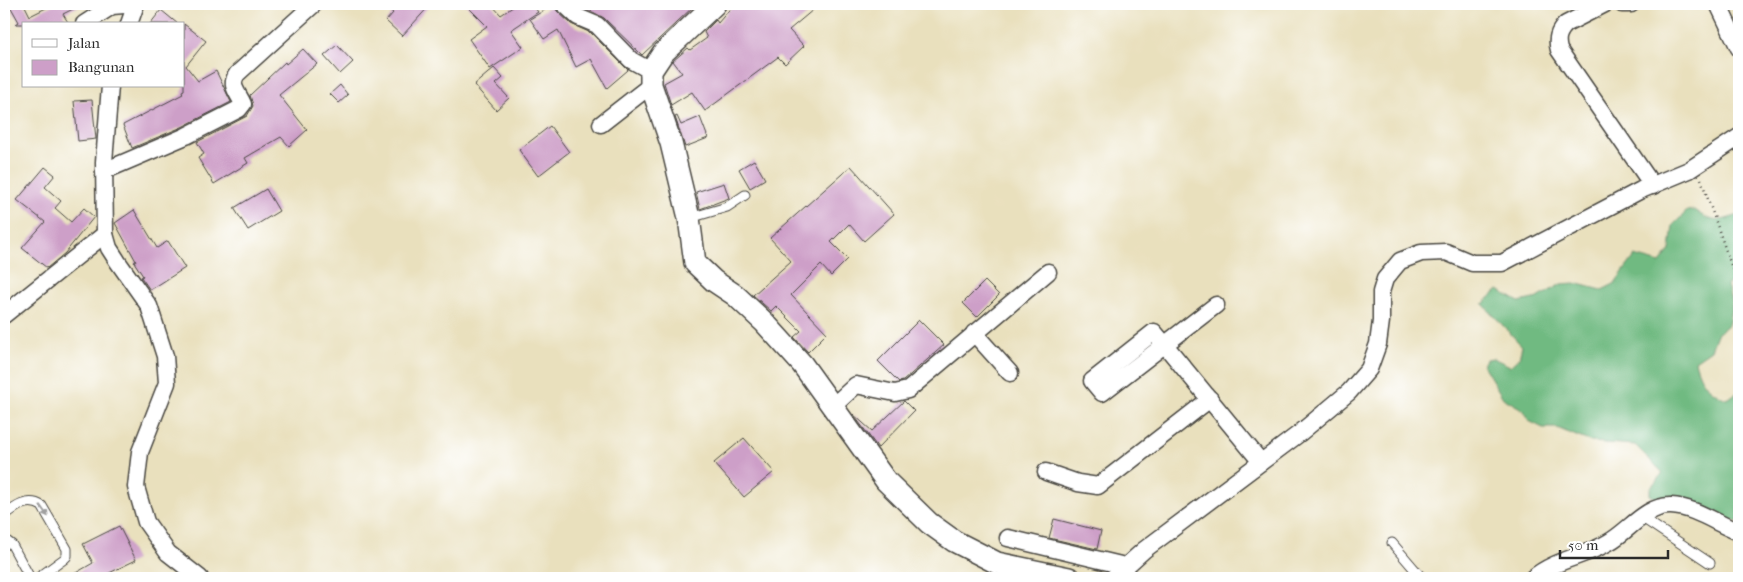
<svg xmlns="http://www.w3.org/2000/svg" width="1743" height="582" viewBox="0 0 1743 582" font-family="'IM FELL French Canon',serif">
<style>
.forest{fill:#6fba81;stroke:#4d7256}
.building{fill:#cd9fc8}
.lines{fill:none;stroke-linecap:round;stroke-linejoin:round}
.service-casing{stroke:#484641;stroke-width:11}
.minor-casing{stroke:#484641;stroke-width:19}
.tertiary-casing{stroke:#484641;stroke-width:24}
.path{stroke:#484641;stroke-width:2.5;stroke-dasharray:1 4;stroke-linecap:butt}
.service{stroke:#fff;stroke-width:9}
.minor{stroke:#fff;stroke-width:16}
.tertiary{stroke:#fff;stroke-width:21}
.oneway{fill:#a0a0a0}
</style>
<rect width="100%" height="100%" fill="#fff"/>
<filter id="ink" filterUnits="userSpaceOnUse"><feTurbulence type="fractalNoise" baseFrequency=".02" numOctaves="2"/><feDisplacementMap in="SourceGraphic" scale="10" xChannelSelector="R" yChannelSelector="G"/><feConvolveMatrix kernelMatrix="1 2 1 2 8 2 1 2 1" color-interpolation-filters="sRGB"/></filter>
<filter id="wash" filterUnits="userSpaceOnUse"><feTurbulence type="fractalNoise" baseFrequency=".0096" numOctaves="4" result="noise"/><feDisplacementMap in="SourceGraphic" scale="20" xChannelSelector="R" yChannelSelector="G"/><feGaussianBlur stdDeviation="1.12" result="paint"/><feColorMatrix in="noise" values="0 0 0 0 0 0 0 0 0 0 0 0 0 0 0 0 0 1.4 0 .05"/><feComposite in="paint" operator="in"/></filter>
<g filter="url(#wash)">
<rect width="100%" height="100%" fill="#e9e0bd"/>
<path class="forest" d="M1694,210c20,14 22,12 45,5v63l-12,7 5,20 -4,20 -11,9 -6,16 -16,11c5,20 12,28 31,38l13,-7v130c-21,-3 -35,-16 -55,-21 -12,-3 -23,1 -34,-6v-7l13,-15 -28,-28 -44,-3 -34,-14h-14l-14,-7 -7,-12 -19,-11 -20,-33 3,-6 7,-1 17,8 9,-8 3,-12 -39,-42 15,-14 21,12 19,-4 23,-14 14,-1 27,7 12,-6 21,-28 25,7 10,-13 3,-25 14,-14z"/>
<g id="blocks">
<g class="building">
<path d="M9,4h15l6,12 24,-12h29l-20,10 6,10h-53l3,-2z"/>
<path d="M383,4h48l-29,32 -16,-15 7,-8z"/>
<path d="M465,4h26l10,11 16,-11h15l6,8 -27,18 12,17 -33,22 -21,-30 18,-13z"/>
<path d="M554,4l3,7 14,13 20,9 37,37 -21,18 -16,-29 -15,8 -18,-37 -14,9 -14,-20z"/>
<path d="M578,4h114l2,2 -52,49 -38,-37z"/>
<path d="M734,4h86l-31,26 15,16 -19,18 -7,-7 -73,54 -13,-19 -21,13 -7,-22 18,-10 -9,-12 15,-13 2,2 17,-12 -3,-6 12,-12 2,3z"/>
<path d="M161,10l17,14h-28z"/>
<path d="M184,24l22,17 -20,25 12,15 18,-10 15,31 -49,25 -50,21 -9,-23 60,-31 -1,-3 2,-1z"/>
<path d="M337,45l16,17 -13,12 -16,-18z"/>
<path d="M303,49l14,15 -38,31 28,35 -18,16 -8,-9 -36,21 3,5 -34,21 -16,-26 6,-4 -7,-12 50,-26 6,-10 -3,-11 35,-33 1,2z"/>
<path d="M494,68l9,10 -7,6 13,14 -13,12 -22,-25z"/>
<path d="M340,85l8,10 -9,8 -9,-9z"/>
<path d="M92,100l4,39 -18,2 -4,-40z"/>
<path d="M677,116l4,9 19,-8 8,21 -23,9 -10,-30z"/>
<path d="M550,126l19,26 -31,24 -19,-26z"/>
<path d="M754,160l11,19 -15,9 -11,-19z"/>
<path d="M851,166l43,48 -30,27 -15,-17 -18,18 17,17 -17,17 -10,-11 -30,30 36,38 -19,19 -14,-15 7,-6 -25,-25 -5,5 -18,-16 38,-34 -21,-23z"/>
<path d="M45,167l10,8 -10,12 16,14 -6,7 16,14 13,-14 10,9 -29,36 -18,15 -25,-20 23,-26 -28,-22z"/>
<path d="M724,183l5,15 -29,11 -4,-17z"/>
<path d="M266,189l13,22 -31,19 -14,-22z"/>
<path d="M134,210l23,38 11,-7 17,27 -35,22 -9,-13 2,-1 -9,-14 2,-1 -21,-38z"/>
<path d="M985,281l14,14 -22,22 -14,-14z"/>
<path d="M919,320l25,25 -41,36 -4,1 -21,-21z"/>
<path d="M904,401l10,10 -36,37 -25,-34 19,17z"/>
<path d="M744,438l30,34 -30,25 -30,-34z"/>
<path d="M1054,519l47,12 -4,18 -48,-11z"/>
<path d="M119,526l17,34 -37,18h-32l26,-15 -10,-19z"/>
</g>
</g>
</g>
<g filter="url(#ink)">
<use href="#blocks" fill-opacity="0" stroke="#484641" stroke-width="1"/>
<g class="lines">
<g class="service-casing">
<g id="service">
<path d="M690,218l37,-11 18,-12"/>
<path d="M4,516c11,-9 24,-19 38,-10l25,43v7l-3,3 -26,19"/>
<path d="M1641,517l69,46"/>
<path d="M4,539l8,6 18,33"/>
<path d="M1392,543l30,35"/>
</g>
</g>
<g class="minor-casing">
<g id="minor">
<path d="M564,4l14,13 19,8 34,35 20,11"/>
<path d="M1605,4l-39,20c-8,8 -10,15 -7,26l94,136"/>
<path d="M1622,4h9"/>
<path d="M1718,4l21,44"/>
<path d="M84,24l28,-18 24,-2"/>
<path d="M129,24l7,-20"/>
<path d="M110,86l-6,76 1,72 4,14 9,14 31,44 16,50 2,27 -27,69 -4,35 10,35 22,31 32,25"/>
<path d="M601,124l50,-39"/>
<path d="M104,171l82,-35 53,-27 4,-5c-5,-12 -14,-18 -6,-30l77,-70"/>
<path d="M1216,305l-114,88 -10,-12 62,-49 11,13 96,117"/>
<path d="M4,315l101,-81"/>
<path d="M974,333l36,40"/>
<path d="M832,407l24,-22 39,8 13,-3 140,-118"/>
<path d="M1046,472l32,11 20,3 112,-87"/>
<path d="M1008,538l117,28"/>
<path d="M1113,578l31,-28 156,-117 49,-41 20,-23 9,-25 3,-23v-29l4,-13 15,-18 21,-8 25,-1 26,11h30l139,-73 48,-20 50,-33"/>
<path d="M1533,578c22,-19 52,-21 76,-36 20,-11 37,-37 62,-36 24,1 46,18 68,26"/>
</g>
</g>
<g class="tertiary-casing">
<path id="tertiary" d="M715,4l-52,49 -12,18v14l20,58 18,75 6,45 19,18 21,14 29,27 38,42 84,117 43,42 25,18 43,22 72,15"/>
</g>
<path class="path" d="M1701,179l32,92 6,8"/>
<use href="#service" class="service"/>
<use href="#minor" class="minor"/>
<use href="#tertiary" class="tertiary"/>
</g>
<defs><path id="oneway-solid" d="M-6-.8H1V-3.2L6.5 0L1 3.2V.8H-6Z" transform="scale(1.25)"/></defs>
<use class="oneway" href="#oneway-solid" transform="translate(44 511) rotate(54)"/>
</g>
<rect width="1743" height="582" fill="none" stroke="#fff" stroke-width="20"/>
<rect x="22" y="22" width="162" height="65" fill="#ffffff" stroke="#aaaaaa"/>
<rect x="32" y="39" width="25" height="8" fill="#ffffff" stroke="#aaaaaa"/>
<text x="68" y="48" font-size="15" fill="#2b2b2b">Jalan</text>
<rect x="32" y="60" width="25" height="15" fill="#cd9fc8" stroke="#aaaaaa"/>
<text x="68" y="72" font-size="15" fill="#2b2b2b">Bangunan</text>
<path d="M1560 550v8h108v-8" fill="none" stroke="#2b2b2b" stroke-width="2.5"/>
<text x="1568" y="550" font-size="15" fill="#2b2b2b" stroke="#ffffff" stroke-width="4" paint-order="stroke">50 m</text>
</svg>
